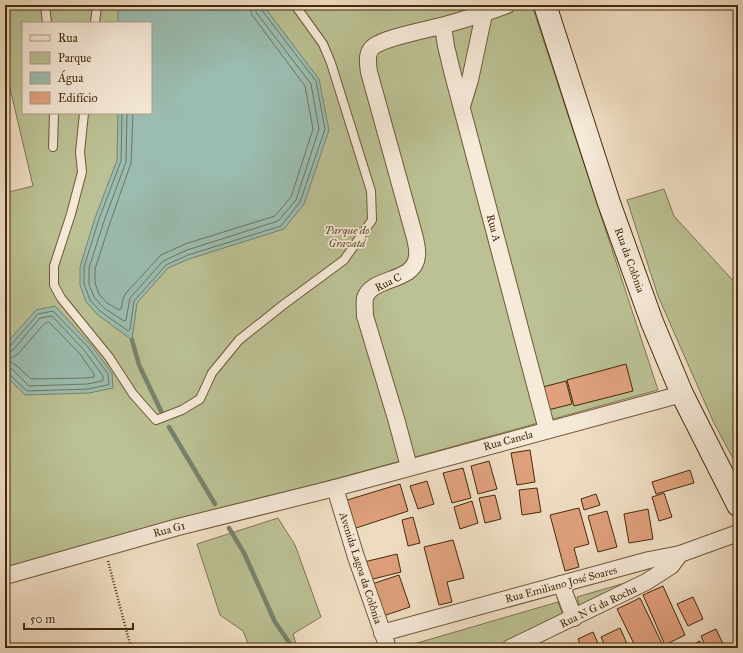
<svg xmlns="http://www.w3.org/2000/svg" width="743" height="653" viewBox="0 0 743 653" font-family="'IM FELL Great Primer',serif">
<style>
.green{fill:#bbc194;stroke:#80764e;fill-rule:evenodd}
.water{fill:#9bbdb1;stroke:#78826e}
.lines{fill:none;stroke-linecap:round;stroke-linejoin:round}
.shore{stroke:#70745d;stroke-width:1}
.stream{stroke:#78826e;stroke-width:4.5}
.building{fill:#e1a17e;stroke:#442a09}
.service-casing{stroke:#6f5738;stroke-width:10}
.minor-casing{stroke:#6f5738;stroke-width:18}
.secondary-casing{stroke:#442a09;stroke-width:24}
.path{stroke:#442a09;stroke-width:2.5;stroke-dasharray:1 2;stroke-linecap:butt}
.service{stroke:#f6ead9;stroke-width:8}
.minor{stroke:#f6ead9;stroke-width:16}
.secondary{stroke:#f6ead9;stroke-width:22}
.labels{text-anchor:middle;stroke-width:3.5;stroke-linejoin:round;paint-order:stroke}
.street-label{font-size:11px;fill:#442a09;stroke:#f6ead9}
.park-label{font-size:11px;font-style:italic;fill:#62502c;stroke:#f6ead9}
</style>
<rect width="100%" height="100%" fill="#f1dfc5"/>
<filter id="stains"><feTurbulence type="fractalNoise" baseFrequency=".005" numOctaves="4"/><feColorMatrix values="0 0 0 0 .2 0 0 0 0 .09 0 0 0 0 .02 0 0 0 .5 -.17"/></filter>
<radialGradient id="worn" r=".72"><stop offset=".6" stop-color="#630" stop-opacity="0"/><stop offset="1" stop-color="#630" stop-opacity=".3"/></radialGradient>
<g class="green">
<path d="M5,5h527l126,385 -653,180v-377l28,-7 -28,-119zM23,23h128v90h-128z"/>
<path d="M664,189l10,27 64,70v182l-25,-47 -55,-125 -31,-96z"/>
<path d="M278,518l17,27 26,72 -28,17 4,14h-47l-7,-17 -23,-16 -23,-71z"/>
<path d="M649,576l-68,35 -4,-14z"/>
<path d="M558,602l6,16 -61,30h-103z"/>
</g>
<g class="water">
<path d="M118,5h145l56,74 10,51 -25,74 -20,25 -95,30 -21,9 -31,35 -5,37 -34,-25 -12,-13 -6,-17v-18l15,-49 22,-58 1,-47h33v-90h-33z"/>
<path d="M55,306l36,39 21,28 1,15 -24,5 -64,2 -20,-20v-30l31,-35z"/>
</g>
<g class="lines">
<g class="shore">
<path d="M122,113l-1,48 -22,58 -15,48v17l6,16 10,11 28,20 2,-2 4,-28 32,-36 22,-10 93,-29 19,-24 25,-73 -9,-48 -55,-72 -1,-4"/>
<path d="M127,113l-1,49 -22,59 -15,47v16l5,13 10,11 20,13 2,-1 4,-22 33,-37 24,-11 91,-29 18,-21 23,-71 -8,-45 -55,-72 -1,-7"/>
<path d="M133,113l-2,50 -21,60 -15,46v14l4,11 8,9 12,7 2,-1 2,-10 3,-6 35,-38 24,-11 90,-28 16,-19 22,-68 -8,-43 -53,-71 -3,-10"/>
<path d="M49,322l31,32 14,20v3l-7,1 -56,1 -14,-13 -8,-5v-2l9,-5 26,-30z"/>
<path d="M5,348l5,-2 28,-32 15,-3 35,36 20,27 1,10 -2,1 -19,4 -61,2 -18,-17 -4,-1"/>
<path d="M5,353l4,-1 4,-2 27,-32 12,-2 32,34 19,26v4l-1,1 -15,3 -58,2 -17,-17 -7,-1"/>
</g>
<g class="stream">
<path d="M132,340l7,25 23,48"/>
<path d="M169,427l46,77"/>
<path d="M229,528l15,25 31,69 18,26"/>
</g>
</g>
<g class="building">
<path d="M626,364l7,27 -59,15 -7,-26z"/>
<path d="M566,381l6,23 -28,7 -5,-23z"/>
<path d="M530,450l5,32 -18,3 -6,-32z"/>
<path d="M489,461l8,28 -19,5 -7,-28z"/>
<path d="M463,468l8,30 -19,5 -9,-30z"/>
<path d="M690,470l4,13 -38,11 -4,-12z"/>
<path d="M427,481l7,23 -16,5 -8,-23z"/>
<path d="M400,484l8,27 -55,18 -9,-28z"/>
<path d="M537,488l4,24 -19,3 -3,-25z"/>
<path d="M664,493l8,24 -13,4 -7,-24z"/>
<path d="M596,494l4,11 -16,5 -3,-11z"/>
<path d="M495,495l6,24 -16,4 -6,-25z"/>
<path d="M472,501l6,22 -18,6 -6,-22z"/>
<path d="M579,508l10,36 -15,4 5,19 -14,4 -15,-56z"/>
<path d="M648,509l5,30 -24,4 -5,-29z"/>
<path d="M607,511l10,36 -19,5 -10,-36z"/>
<path d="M413,517l7,26 -12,3 -6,-26z"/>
<path d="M453,540l11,38 -17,4 5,20 -13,3 -15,-58z"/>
<path d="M397,554l4,18 -32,8 -5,-18z"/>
<path d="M399,575l11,32 -27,9 -11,-32z"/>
<path d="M663,586l22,49 -20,10 -22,-50z"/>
<path d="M693,597l10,22 -15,7 -11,-22z"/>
<path d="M640,598l24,50h-28l-19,-39z"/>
<path d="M620,628l9,20h-23l-5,-11z"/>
<path d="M716,629l9,19h-19l-5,-12z"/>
<path d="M593,632l7,16h-18l-4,-9z"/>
<path d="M700,641l3,7h-16v-1z"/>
</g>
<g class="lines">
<g class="service-casing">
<g id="service">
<path d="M45,5l2,18"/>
<path d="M95,23l2,-18"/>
<path d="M84,113l-4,39 2,20 -11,42 -17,52v19l7,13 48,59 24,37 23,26 26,-10 18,-11 12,-26 27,-33 44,-35 61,-45 28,-40 -1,-29 -40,-128 -8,-19 -28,-39"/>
<path d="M53,147l1,-34"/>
</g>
</g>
<g class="minor-casing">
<g id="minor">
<path d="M443,26l3,20 6,25 95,359"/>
<path d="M462,106l8,-26 14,-66"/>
<path d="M409,467l-12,-45 -32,-106c0,-6 -1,-12 0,-18 7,-22 50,-15 52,-42 1,-6 -1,-13 -2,-18l-46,-166c-1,-7 -3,-18 3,-24 9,-10 58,-19 73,-23 21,-6 41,-12 62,-20"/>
<path d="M335,488l21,69 32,91"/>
<path d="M5,576l173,-49 157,-39 347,-94"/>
<path d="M561,584l13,34"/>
<path d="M382,633l267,-73 31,-6 58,-21"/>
<path d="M510,648l136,-66 25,-16 9,-12"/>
</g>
</g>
<g class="secondary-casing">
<path id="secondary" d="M545,5l64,198 43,119 30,72 56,111"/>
</g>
<path class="path" d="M108,561l23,87"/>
<use href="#service" class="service"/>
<use href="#minor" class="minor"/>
<use href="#secondary" class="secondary"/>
</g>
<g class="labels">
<g class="street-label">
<text transform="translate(494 228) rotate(75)" y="4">Rua A</text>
<text transform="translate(630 260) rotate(70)" y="4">Rua da Colônia</text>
<text transform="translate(388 282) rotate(-26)" y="4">Rua C</text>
<text transform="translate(508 440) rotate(-15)" y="4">Rua Canela</text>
<text transform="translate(169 529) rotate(-15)" y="4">Rua G1</text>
<text transform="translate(361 568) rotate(72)" y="4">Avenida Lagoa da Colônia</text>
<text transform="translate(561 584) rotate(-15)" y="4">Rua Emiliano José Soares</text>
<text transform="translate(598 606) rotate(-26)" y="4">Rua N G da Rocha</text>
</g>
<g class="park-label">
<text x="347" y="234">Parque do<tspan x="347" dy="13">Gravatá</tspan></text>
</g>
</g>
<rect width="743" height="653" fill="none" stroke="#f1dfc5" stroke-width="20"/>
<rect x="6" y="6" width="731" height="641" fill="none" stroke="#442a09" stroke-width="2"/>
<rect x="10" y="10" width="723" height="633" fill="none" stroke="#442a09"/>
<rect x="22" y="22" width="130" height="92" fill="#f6ead9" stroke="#af9d86"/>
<rect x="30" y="35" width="20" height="6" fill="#f6ead9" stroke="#af9d86"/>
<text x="58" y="42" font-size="12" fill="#442a09">Rua</text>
<rect x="30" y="52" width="20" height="12" fill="#bbc194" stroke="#af9d86"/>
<text x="58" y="62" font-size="12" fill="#442a09">Parque</text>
<rect x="30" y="72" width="20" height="12" fill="#9bbdb1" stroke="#af9d86"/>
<text x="58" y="82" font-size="12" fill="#442a09">Água</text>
<rect x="30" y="92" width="20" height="12" fill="#e1a17e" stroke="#af9d86"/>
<text x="58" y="102" font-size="12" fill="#442a09">Edifício</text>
<path d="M24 623v6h109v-6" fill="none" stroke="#442a09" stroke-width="2"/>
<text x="30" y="623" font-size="12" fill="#442a09" stroke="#f6ead9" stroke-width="3" paint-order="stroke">50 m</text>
<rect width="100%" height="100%" filter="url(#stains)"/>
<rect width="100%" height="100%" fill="url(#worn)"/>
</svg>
